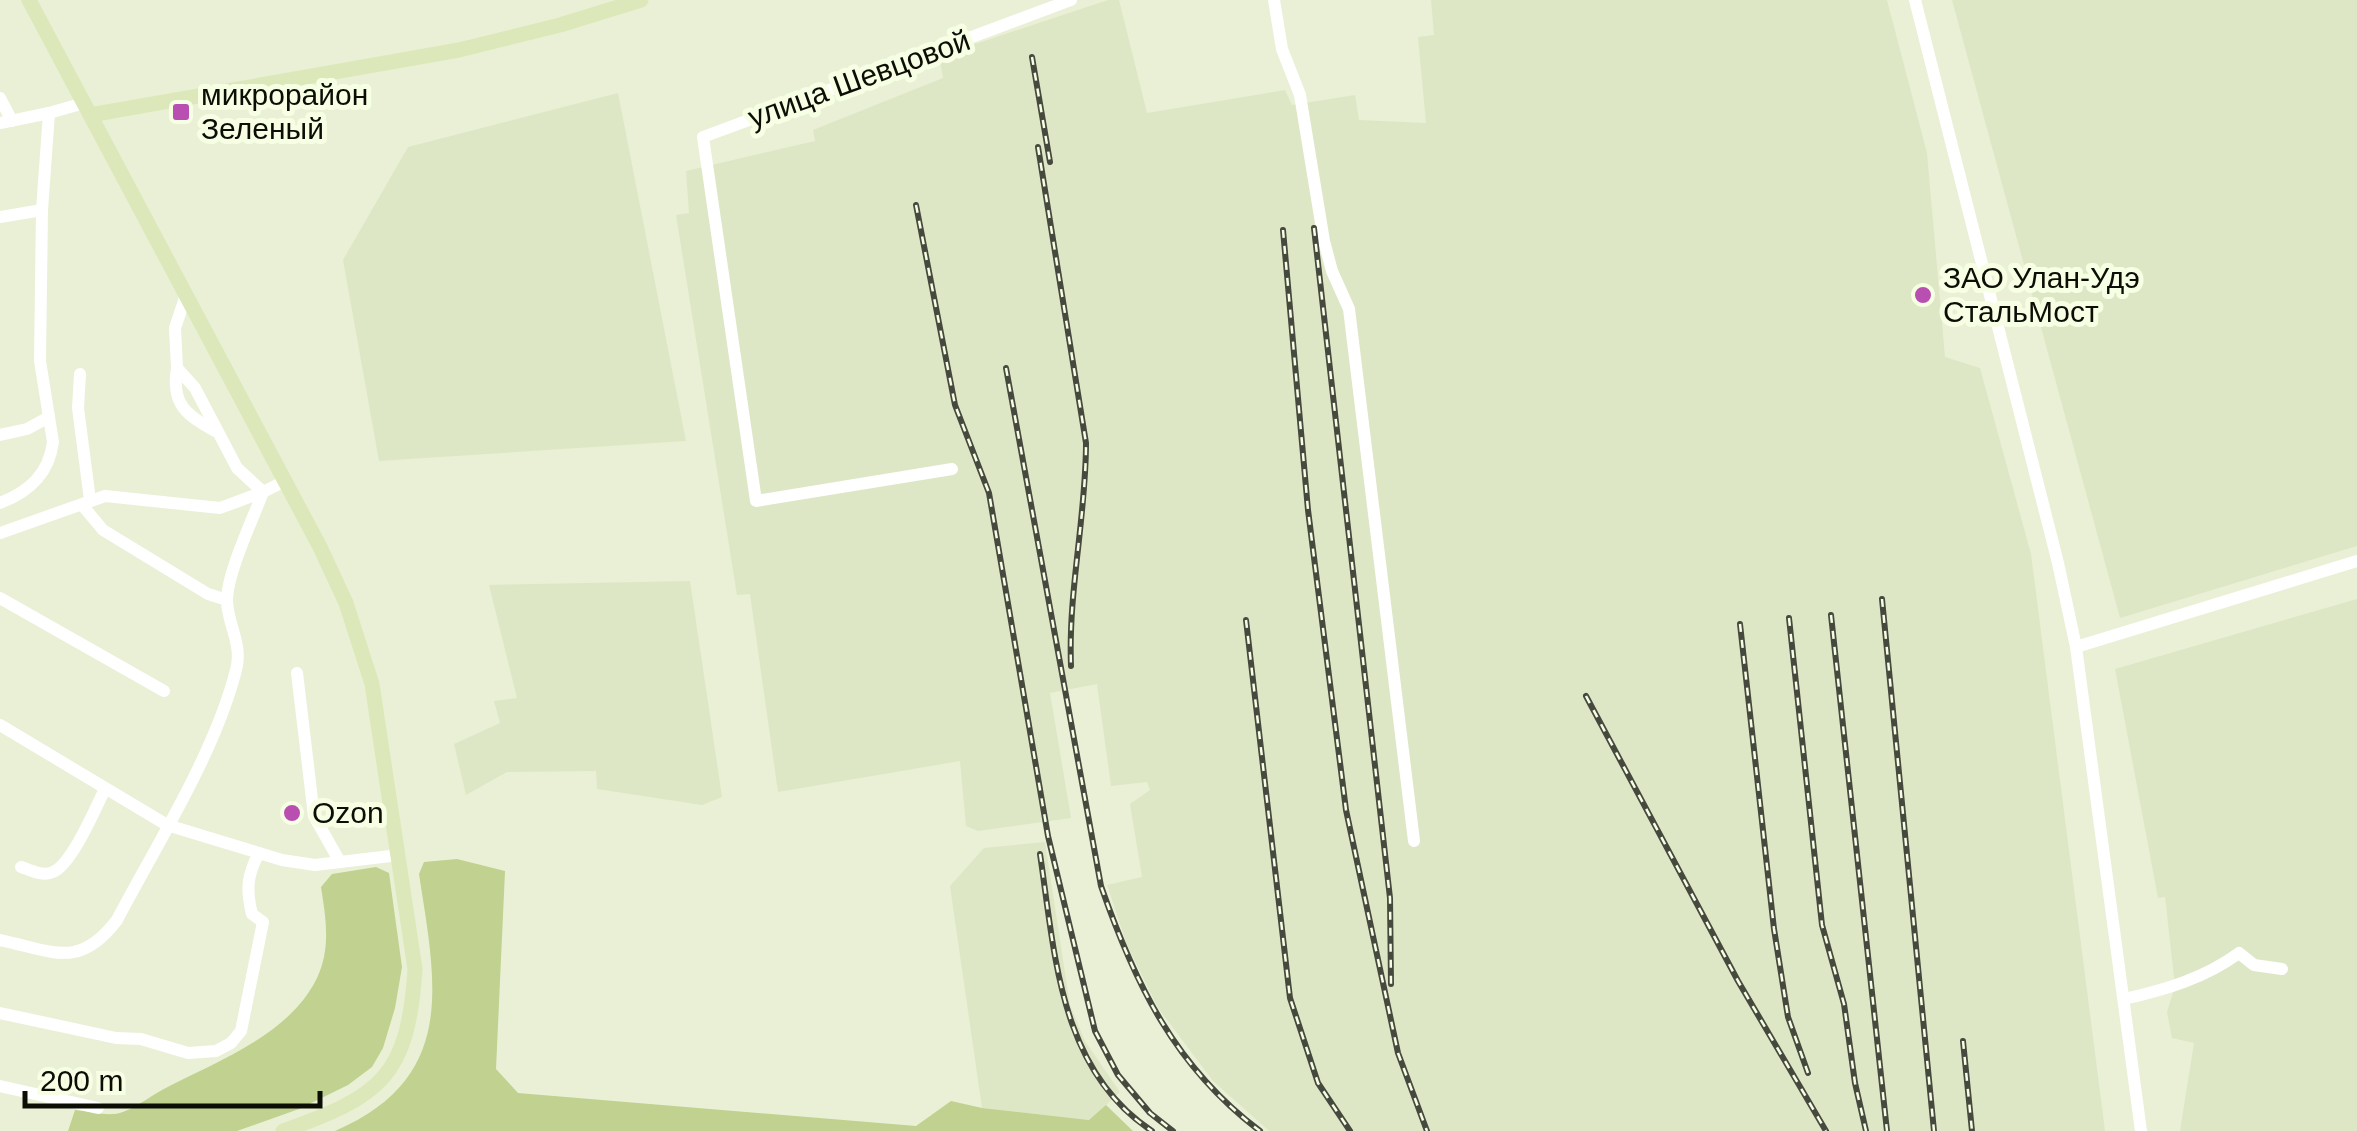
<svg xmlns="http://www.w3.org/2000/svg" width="2357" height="1131" viewBox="0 0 2357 1131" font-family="Helvetica,sans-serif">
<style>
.built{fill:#dde7c5}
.green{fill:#c0d190}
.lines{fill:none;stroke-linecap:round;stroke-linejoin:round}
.minor{stroke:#fff;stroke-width:12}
.major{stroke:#dce8b9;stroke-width:15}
.rail-casing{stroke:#46493d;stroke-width:6}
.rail{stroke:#f6fee3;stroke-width:2.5;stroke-dasharray:8;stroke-linecap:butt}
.poi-dot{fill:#b94fb1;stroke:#f6fee3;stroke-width:4}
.labels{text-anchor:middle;stroke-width:10;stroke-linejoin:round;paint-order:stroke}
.street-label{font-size:30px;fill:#0c0e06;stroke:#f6fee3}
.poi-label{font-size:30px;fill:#0c0e06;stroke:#f6fee3;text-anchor:start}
</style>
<rect width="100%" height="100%" fill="#e9f0d6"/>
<g class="built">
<path d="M1108,0h11l28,113 138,-23 7,15 63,-10 4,25 67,3 -8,-86 16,-2 -3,-35h456l40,153 18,204 35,11 51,186 74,577h-836l-56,-50 -55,-73 -31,-63 -20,-60 35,-8 -12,-73 20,-14 -3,-8 -36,4 -14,-102 -47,9 21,125 -93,13 -12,-5 -6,-65 -182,31 -28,-198 -13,1 -61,-380 13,-2 -3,-42 129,-30 -2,-11 130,-52 -4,-22z"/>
<path d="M1952,0h405v546l-237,72z"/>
<path d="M618,93l68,348 -307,20 -36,-201 65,-113z"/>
<path d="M690,581l32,216 -20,8 -105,-16 -1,-18 -89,1 -41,23 -12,-51 46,-21 -6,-22 23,-3 -28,-113z"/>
<path d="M2357,599v532h-177l14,-88 -22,-5 -5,-26 8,-26 -10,-89 -7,1 -43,-229z"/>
<path d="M1045,842l25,163 15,36 35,51 -30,28 -108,-12 -32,-222 34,-38z"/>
</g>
<g class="green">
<path d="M457,859l48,12 -9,198 22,24 398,33 35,-25 31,7 107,12 17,-15 27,26h-798c123,-53 101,-147 84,-257l5,-12z"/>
<path d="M376,867l13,6 13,94 -7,41 -12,40 -11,19 -24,18 -49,24 -62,22h-169l7,-21c12,1 27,5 39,4 15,-1 35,-17 48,-24 53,-28 127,-54 155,-112 14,-30 9,-59 4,-91l11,-13z"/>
</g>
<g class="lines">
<g class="minor">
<path d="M1274,0l8,49 18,46 24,146 8,30 17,38 65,532"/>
<path d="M1915,0l143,563 18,84 65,484"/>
<path d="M0,98l12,23"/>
<path d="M0,123l49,-10"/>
<path d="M0,217l42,-7"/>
<path d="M186,295l-11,33 2,40 18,20 42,80 26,24"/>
<path d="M177,368c-6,36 9,47 38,63"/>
<path d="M80,374l-2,34 12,92"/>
<path d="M0,435l27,-6 22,-12"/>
<path d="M952,469l-196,32 -53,-364 368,-137"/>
<path d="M0,503c29,-11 49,-29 53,-61l-13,-81 2,-151 7,-97 35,-10"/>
<path d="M82,505l21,25 105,64 19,6"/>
<path d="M0,533l105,-37 115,12 43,-16"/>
<path d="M0,598l164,93"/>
<path d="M2076,647l281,-86"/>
<path d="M297,673l17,143 26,46"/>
<path d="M0,725l167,100 115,35 33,5 84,-10"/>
<path d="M21,867c9,3 22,10 32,5 19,-8 42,-63 52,-83"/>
<path d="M0,940c53,11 79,30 117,-20 40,-76 98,-167 119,-250 7,-25 -8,-45 -9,-68 -1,-27 26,-83 36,-110l22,-11"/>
<path d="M2124,999c41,-9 81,-21 115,-46l15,12 28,4"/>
<path d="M0,1013l116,25 25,1 47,14 28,-2 15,-8 10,-12 22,-109 -11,-8c-6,-24 -5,-39 7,-61"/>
<path d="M0,1086l98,22"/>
</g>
<g class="major">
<path d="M29,0l291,547 26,56 26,81 43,285c-7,108 -34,127 -132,162"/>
<path d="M90,115l369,-65 101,-25 81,-25"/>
</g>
<g class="rail-casing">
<g id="rail">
<path d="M1032,57l18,105"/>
<path d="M1038,147l48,296c0,75 -18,148 -15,223"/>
<path d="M916,205l39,200 34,88 59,343 47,195 23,44 32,38 23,18"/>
<path d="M1314,228l76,670 1,86"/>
<path d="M1283,230l25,280 38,300 52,243 29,78"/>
<path d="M1006,368l95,518c34,98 74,181 159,245"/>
<path d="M1882,599l52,532"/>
<path d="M1831,615l56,516"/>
<path d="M1789,618l33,307 22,79 11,79 11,48"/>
<path d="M1246,620l44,378 28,85 32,48"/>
<path d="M1740,624l34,305 14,88 20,56"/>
<path d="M1586,696l152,285 88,150"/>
<path d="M1040,854c15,100 19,216 112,277"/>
<path d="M1963,1041l9,90"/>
</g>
</g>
<use href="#rail" class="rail"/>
</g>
<g class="poi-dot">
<rect x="171" y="102" width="20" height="20" rx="5"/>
<circle cx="1923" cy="295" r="10"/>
<circle cx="292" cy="813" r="10"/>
</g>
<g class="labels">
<g class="street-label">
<text transform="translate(859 79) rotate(-20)" y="10">улица Шевцовой</text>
</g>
<g class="poi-label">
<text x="201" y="105">микрорайон<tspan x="201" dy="34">Зеленый</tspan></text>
<text x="1943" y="288">ЗАО Улан-Удэ<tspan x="1943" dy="34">СтальМост</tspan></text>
<text x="312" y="823">Ozon</text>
</g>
</g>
<path d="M25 1091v15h295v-15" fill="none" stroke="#0c0e06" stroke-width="5"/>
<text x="40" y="1091" font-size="30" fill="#0c0e06" stroke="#f6fee3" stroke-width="8" paint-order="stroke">200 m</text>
</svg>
